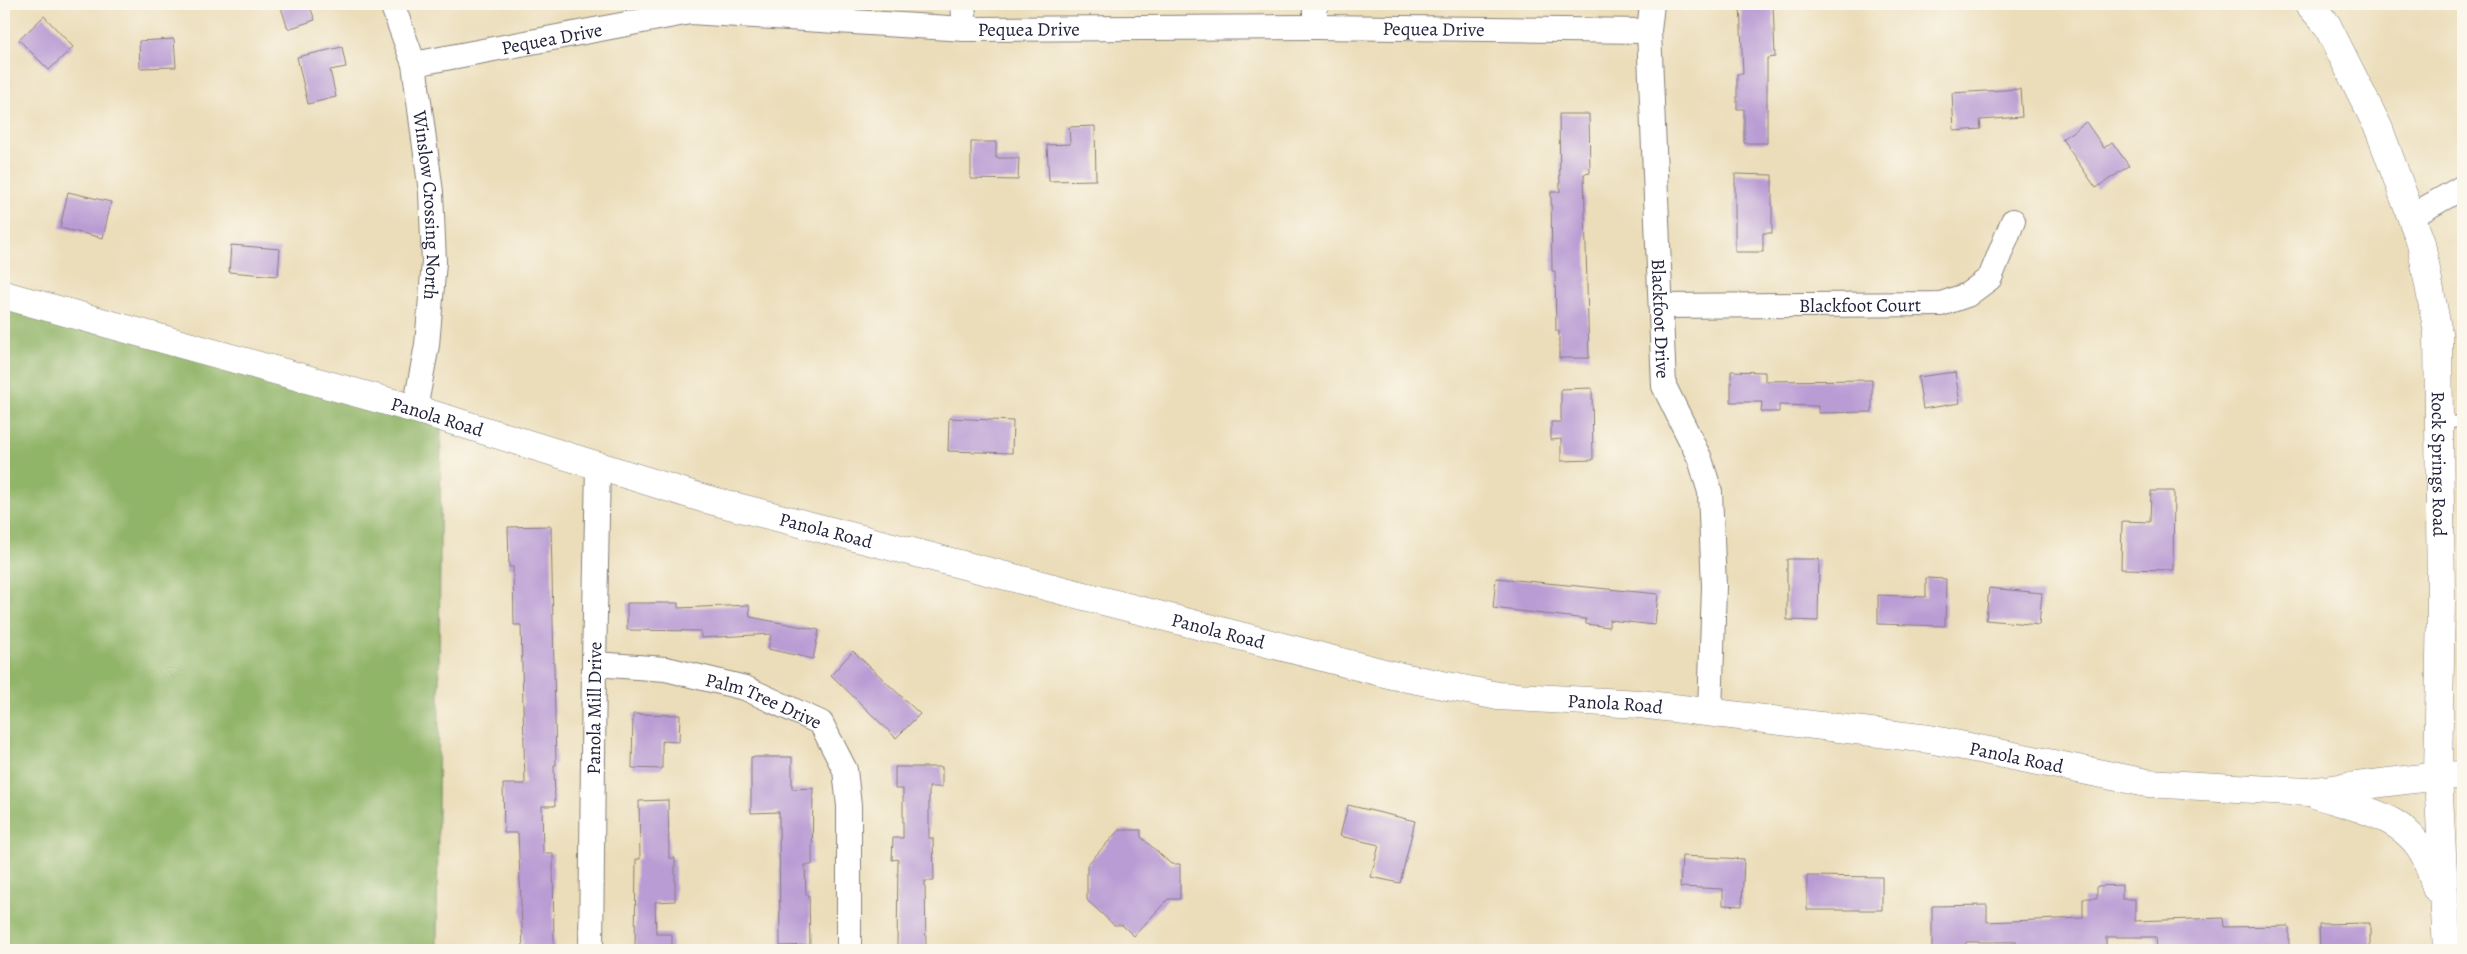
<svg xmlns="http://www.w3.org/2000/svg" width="2467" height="954" viewBox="0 0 2467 954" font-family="Alegreya,serif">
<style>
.forest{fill:#90b468;stroke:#596b52}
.building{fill:#b99cd4}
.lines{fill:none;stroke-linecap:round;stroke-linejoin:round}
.lane-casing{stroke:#86807a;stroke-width:13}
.street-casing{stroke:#86807a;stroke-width:26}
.secondary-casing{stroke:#86807a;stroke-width:29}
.lane{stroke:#fff;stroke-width:11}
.street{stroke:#fff;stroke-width:24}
.secondary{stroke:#fff;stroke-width:28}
.labels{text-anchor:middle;stroke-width:4.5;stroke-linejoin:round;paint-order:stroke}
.street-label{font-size:19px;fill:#22223b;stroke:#fbf7ec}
</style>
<rect width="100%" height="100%" fill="#fbf7ec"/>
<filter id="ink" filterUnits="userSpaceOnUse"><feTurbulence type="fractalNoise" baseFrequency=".02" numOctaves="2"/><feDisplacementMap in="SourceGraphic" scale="10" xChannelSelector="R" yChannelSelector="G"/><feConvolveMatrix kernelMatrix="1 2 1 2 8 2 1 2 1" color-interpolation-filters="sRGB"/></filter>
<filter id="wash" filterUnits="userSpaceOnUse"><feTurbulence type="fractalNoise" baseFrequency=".0096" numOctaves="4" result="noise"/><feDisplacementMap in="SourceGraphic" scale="20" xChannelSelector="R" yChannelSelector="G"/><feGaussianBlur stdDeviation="1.12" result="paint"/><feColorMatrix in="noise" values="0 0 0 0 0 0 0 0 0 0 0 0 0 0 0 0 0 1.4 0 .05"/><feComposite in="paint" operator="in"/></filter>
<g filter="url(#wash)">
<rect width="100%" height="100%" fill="#ebddb9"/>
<path class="forest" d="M4,296l437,128 -4,526h-433z"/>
<g id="blocks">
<g class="building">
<path d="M280,4h29l6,16 -27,9z"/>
<path d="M1740,4h33l2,53 -8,1v85h-23v-34h-7v-35h6z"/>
<path d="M44,16l29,31 -24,23 -30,-30z"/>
<path d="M174,39l2,28 -36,1 -1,-27z"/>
<path d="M342,47l4,20 -16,3 6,27 -28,7 -11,-47z"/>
<path d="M2020,89l2,28 -42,3 1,9 -27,2 -2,-38z"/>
<path d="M1559,114h30l1,59 -6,1 5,184h-30v-27h-3l-1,-60h-3l-1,-79h9z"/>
<path d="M2086,122l18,26 8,-6 17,24 -33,22 -34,-49z"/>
<path d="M1095,126l1,54 -47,1 -2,-36 23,-1 -1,-17z"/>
<path d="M971,142h25v16h23l-1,22 -47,-1z"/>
<path d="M1735,174l37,1v58h-9v19h-28z"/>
<path d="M68,192l43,10 -8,36 -43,-10z"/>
<path d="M231,245l49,4 -2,27 -49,-4z"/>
<path d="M1731,371l34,1v9l107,-1v32l-54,1v-7l-39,-1v7h-18l1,-10h-31z"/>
<path d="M1955,372l5,31 -37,6 -5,-32z"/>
<path d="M1592,388l1,72 -32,1v-22l-10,1v-18h10v-33z"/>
<path d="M949,418l64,3 -1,32 -64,-2z"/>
<path d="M2151,491h23l-1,79 -52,-1 1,-48 28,1z"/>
<path d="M551,526l5,239h-2l1,41h-13l1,47h10l1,97h-31l-5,-117h-14l-1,-49h22l-4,-159h-7l-1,-58h-4l-1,-40z"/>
<path d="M1787,559h32l-1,62 -31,-1z"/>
<path d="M1496,578l162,16 -3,31 -46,-5v7l-23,-3v-5l-93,-11z"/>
<path d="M1926,578l20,1 -1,47 -67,-2v-29l48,2z"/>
<path d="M1989,588l53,5 -3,32 -53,-5z"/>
<path d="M627,603h51v5l71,-3 1,12 69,13 -6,29 -45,-10 3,-15 -70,4v-7l-74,-1z"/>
<path d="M853,651l67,63 -24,24 -65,-63z"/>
<path d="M633,714l47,1 -1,27 -17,-1v28l-30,-1z"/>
<path d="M751,757h41v32l21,-1 -1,77h-7l1,30h3l1,50 -30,1 -1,-134 -28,1z"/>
<path d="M895,767h47v20h-13v51h4l1,43h-9l1,69h-29l1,-91 -6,1 1,-22h10v-49h-8z"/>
<path d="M668,800l1,58h6v43l-20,1 1,32h16v16h-37l1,-91h4l-1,-58z"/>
<path d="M1348,805l67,16 -15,62 -29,-6 8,-32 -39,-9z"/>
<path d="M1119,830h22v7l30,27h9v35h-12l-34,37 -12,-11h-8l-27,-25v-35z"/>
<path d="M1682,856l62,3 -2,47 -19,-1v-16l-43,-2z"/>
<path d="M1807,876l75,1v33h-75z"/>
<path d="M2122,885v14h13v22l88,-3 1,9 65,-1v24h-132l-1,-13h-50v13h-89l-1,-8h-50v8h-34v-44l55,-1v17l96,-4v-20h14v-12z"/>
<path d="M2370,923v27h-50l-1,-26z"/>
</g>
</g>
</g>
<g filter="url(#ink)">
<use href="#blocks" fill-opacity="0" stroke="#86807a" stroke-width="1"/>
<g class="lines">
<g class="lane-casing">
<path id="lane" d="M2439,424l24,-3"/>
</g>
<g class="street-casing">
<g id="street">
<path id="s1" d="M392,4l22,60 17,128 3,70 -7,83 -12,64"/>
<path d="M963,4l2,25"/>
<path id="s2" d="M1652,4l-3,27 15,355 36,73 10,33 4,94 -4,127"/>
<path d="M1315,27v-23"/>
<path id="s3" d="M414,64l276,-52 275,17 350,-2 334,4"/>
<path d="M2412,216l51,-29"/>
<path id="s4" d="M1661,306l280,-2 26,-9 23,-17 23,-57"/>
<path id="s5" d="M594,664l72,5 79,19 76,35 24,47 4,36v144"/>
<path id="s6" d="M591,950l3,-286 4,-198"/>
</g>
</g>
<g class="secondary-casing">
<g id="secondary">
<path id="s7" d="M2309,4l18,21 52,104 42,114 17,90 3,267 -3,176 9,174"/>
<path id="s8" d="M4,295l411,114 287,89 690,177 106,21 142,8 289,35 218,44 161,9 130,-16 25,-1"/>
<path d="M2317,795c39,12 90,21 109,63 4,10 7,20 10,30"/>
</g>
</g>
<use href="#lane" class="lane"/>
<use href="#street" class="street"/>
<use href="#secondary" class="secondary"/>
</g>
</g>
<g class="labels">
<g class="street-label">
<text dy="7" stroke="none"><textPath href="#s3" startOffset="1025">Pequea Drive</textPath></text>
<text dy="7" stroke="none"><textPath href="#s3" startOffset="620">Pequea Drive</textPath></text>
<text dy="7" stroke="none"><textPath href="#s3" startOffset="140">Pequea Drive</textPath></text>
<text dy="7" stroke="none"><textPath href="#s1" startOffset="206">Winslow Crossing North</textPath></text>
<text dy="7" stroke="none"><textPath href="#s4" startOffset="199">Blackfoot Court</textPath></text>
<text dy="7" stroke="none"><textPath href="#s2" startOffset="315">Blackfoot Drive</textPath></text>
<text dy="7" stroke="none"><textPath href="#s8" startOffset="450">Panola Road</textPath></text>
<text dy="7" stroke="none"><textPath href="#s7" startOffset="488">Rock Springs Road</textPath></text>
<text dy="7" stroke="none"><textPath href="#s8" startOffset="855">Panola Road</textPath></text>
<text dy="7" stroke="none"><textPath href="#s8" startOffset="1260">Panola Road</textPath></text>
<text dy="7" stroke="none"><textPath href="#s5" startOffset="175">Palm Tree Drive</textPath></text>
<text dy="7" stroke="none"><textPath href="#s8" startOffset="1665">Panola Road</textPath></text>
<text dy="7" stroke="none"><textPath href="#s6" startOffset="242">Panola Mill Drive</textPath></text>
<text dy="7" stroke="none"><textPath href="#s8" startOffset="2070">Panola Road</textPath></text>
</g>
</g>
<rect width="2467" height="954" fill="none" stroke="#fbf7ec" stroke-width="20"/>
</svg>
